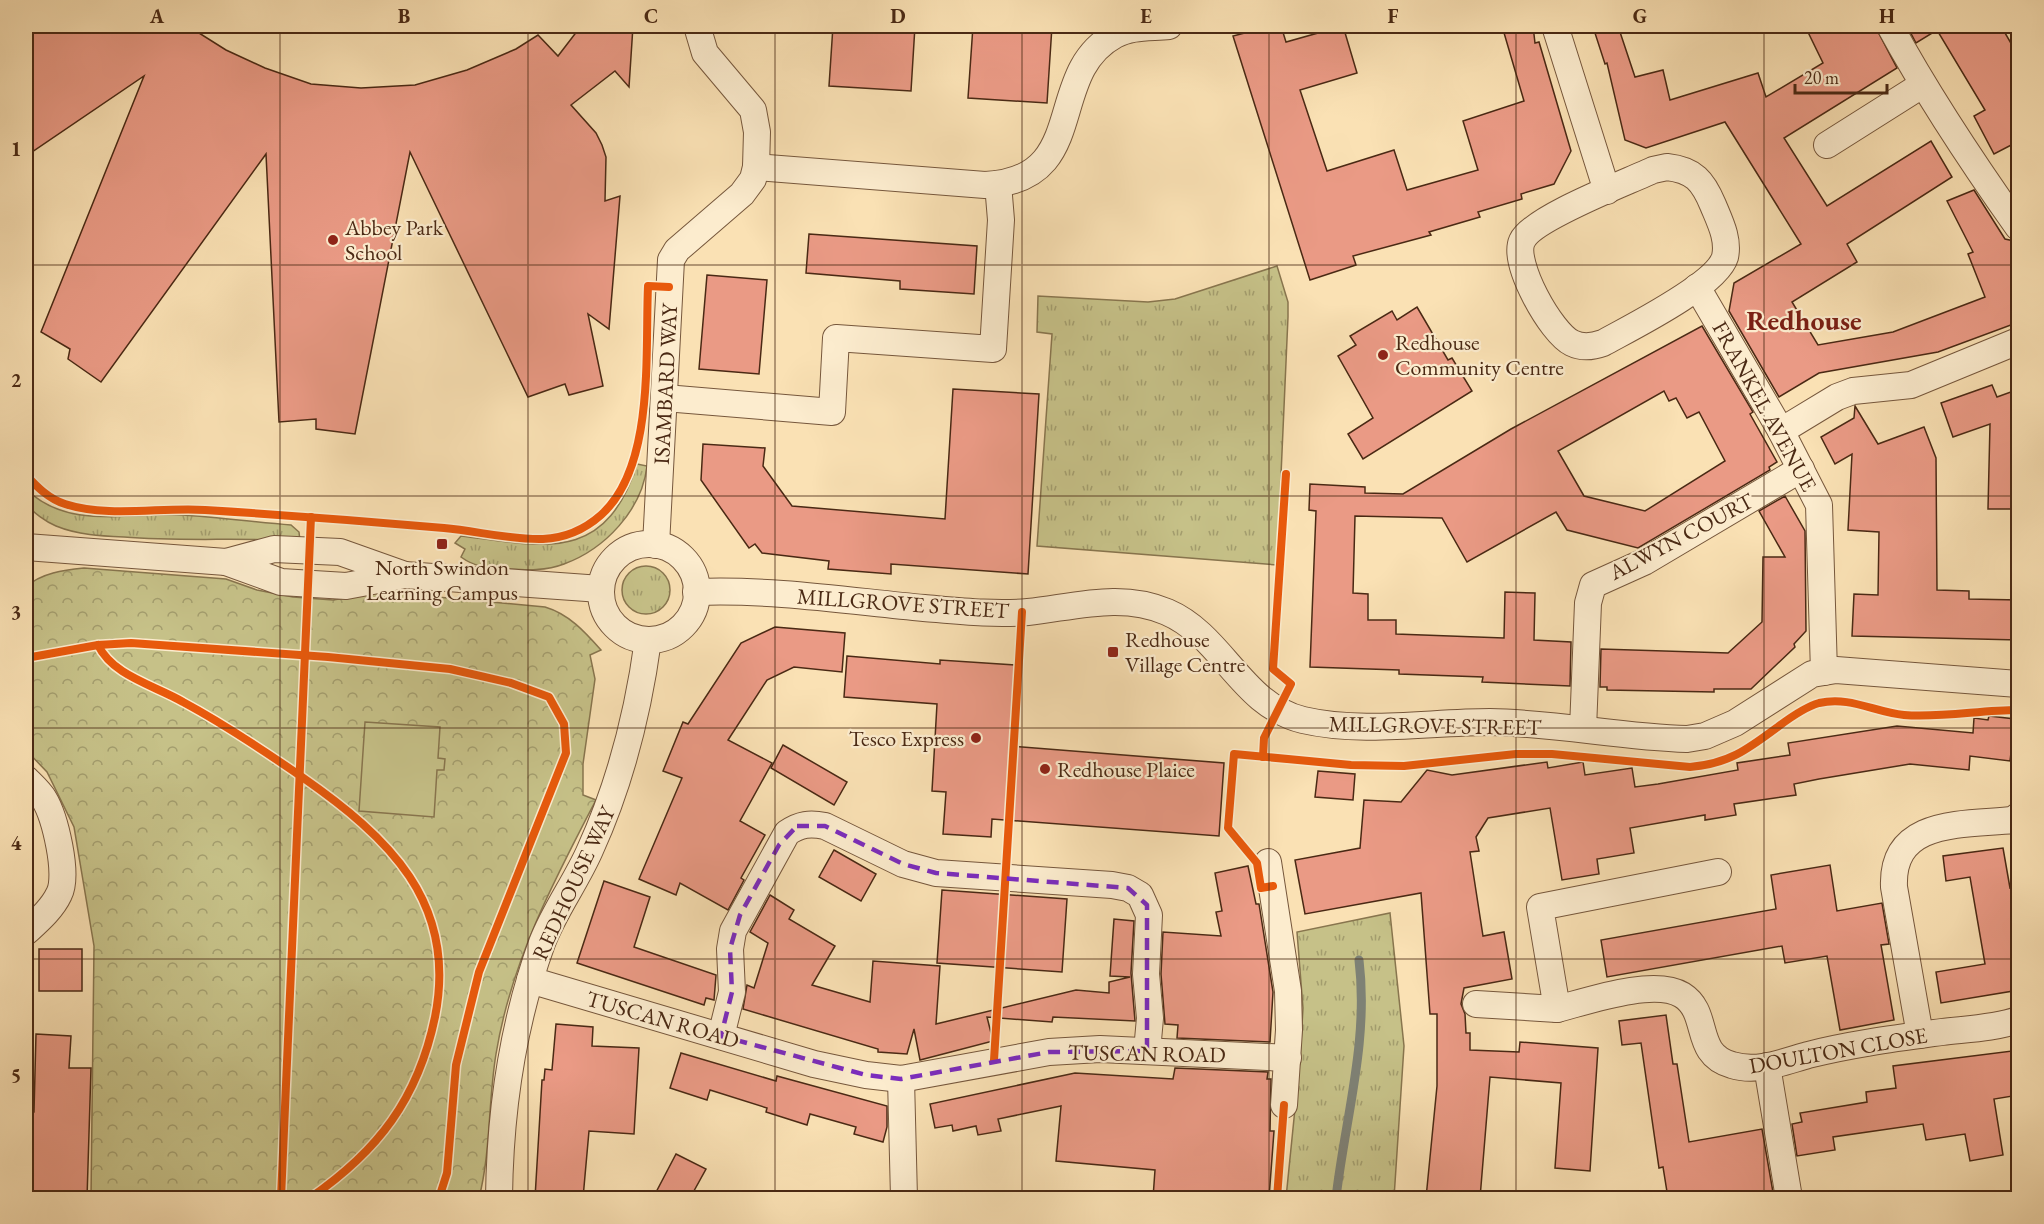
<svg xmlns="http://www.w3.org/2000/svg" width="2044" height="1224" viewBox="0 0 2044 1224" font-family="'EB Garamond',serif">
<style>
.grass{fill:url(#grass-tufts);stroke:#88754e;stroke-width:1.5}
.park{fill:url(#park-crowns);stroke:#88754e;stroke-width:1.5}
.garden{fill:#c6c188;stroke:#88754e;stroke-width:1.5}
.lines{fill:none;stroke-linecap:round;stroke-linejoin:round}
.stream{stroke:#7e8175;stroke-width:9}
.building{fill:#ea9a85;stroke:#4a2914;stroke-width:1.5;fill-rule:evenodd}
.street-casing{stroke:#76573c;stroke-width:28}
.street{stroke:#fcecce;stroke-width:26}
.cycleway-casing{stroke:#fcecce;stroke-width:11}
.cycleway{stroke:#e8590c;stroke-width:8}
.marked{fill:none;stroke:#7b2cbf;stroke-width:4.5;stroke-dasharray:12 8;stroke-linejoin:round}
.grid{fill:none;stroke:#4a2914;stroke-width:1.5;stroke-opacity:0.55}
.poi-dot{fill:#8f2418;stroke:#fcecce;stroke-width:2}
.labels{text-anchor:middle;stroke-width:4.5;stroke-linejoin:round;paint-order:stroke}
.poi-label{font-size:22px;fill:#4a2914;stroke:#fcecce;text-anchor:start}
.street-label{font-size:22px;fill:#4a2914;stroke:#fcecce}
.district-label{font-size:28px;font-weight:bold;fill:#7a1f14;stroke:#fcecce}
.neatline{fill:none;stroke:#4a2914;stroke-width:2}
.grid-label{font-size:20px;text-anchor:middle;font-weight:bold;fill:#4a2914}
</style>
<defs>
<pattern id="grass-tufts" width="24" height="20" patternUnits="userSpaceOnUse" patternTransform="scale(1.5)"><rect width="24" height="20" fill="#c6c188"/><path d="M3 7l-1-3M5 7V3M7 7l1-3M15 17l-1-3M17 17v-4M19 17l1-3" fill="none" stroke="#a39d6e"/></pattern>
<pattern id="park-crowns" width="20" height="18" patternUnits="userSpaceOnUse" patternTransform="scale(1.5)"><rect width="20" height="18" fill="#c6c188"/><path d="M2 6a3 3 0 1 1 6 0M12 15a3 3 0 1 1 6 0" fill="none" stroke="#a39d6e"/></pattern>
</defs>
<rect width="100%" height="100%" fill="#fae1b4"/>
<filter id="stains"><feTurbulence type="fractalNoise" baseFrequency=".00333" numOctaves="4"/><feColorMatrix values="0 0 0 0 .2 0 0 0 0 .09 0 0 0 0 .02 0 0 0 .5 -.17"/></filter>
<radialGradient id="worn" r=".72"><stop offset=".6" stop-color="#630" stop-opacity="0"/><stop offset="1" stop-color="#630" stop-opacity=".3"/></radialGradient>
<g class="grass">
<path d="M1277,266l11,36v15l-11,248 -240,-19 15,-212 -15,-2 1,-36 110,6 27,-3z"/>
<path d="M637,464l10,2c-5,44 -42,83 -83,98 -18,7 -37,6 -55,5 -20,-1 -33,-1 -48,-12l4,-8 -10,-6 6,-7c82,10 144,29 176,-72z"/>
<path d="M26,489c41,41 102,24 154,26 37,2 74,7 111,10l8,7 1,9c-59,-4 -117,1 -176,-4 -23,-1 -46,-2 -68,-11 -12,-5 -21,-13 -30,-21z"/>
<circle cx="646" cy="590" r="24"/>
<path d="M1390,913l14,133 -10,152h-108l14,-139 3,-51 -6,-76z"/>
</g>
<path class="park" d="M84,568l142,11 31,11 36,7 40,3 50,-8 162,15c24,7 40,25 56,43l-11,5 5,24 -12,85v31l13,5c-43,82 -85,162 -100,254 -8,48 -5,97 -17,144h-388l3,-252 -20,-119 -27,-55 -21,-22v-163c15,-14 38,-17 58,-19z"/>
<path class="garden" d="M365,722l75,5 -2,31 7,1 -1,11h-7l-3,47 -75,-6z"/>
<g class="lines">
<path class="stream" d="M1336,1198c9,-79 33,-157 23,-238"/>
</g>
<g class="building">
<path d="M26,26h162l38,24 39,18 46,16 50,4 54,-3 52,-15 49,-21 22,-14 20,21 23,-30h52l-4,61 -14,-16 -44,34 25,28 6,12 4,12 -1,44 15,-5 -11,133 -21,-15 15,72 -34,9 -4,-11 -37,13 -118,-245 -55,282 -39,-5v-10l-37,3 -13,-268 -165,228 -33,-23 2,-10 -29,-17 103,-256 -118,80z"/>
<path d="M833,26h82l-4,65 -82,-5z"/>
<path d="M973,26h79l-5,77 -79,-5z"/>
<path d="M1272,26h9l5,16 57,-16 14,47 -57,17 27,81 67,-21 13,40 71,-20 -15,-49 61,-20 -22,-75h31l2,17 4,-1 32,109 -17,33 -33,10 1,5 -44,13 2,5 -51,15 2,3 -78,21 3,9 -46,15 -77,-244z"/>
<path d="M1598,26h20l17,51 28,-7 7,30 88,-27 8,24 57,-34 -18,-37h70l22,42 -113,70 43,68 104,-65 21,36 -105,67 10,18 -65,40 26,43 75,-13 92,-35 -17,-43 5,-2 -26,-51 27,-11 31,49 14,3v80l-81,30 -119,21 -40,24 -50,-86 5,-28 67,-39 -76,-122 -79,26 -21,-8 -18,-77 -2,1 -11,-34 5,-2z"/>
<path d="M1907,26h94l18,31v84l-25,13 -20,-38 11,-6 -48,-80 -21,13z"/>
<path d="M809,234l168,12 -3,48 -74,-5v-8l-94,-8z"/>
<path d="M707,275l60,5 -8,94 -60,-5z"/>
<path d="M1417,307l31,53 4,-2 20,33 -109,68 -15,-25 25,-16 -35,-62 18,-11 -6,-9 42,-25 5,9z"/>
<path d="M1702,326l51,86 -3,2 27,48 -8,5 1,3 -132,78 -71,-18 -11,-18 -89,50 -25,-44 -87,-2 -2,77 15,1v26h28v14l108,4 1,-46 30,1 -1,47 37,2 -1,44 -88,-4 1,-5 -84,-3v-4l-89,-3 6,-156 -7,-1 1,-26 55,3v6l38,1 108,-65zM1664,391l5,10 7,-3 11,20 12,-6 26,49 -80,50 -61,-15 -26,-45z"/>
<path d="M1992,385l5,12 22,-8v110h-4v10h-27l2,-85 -37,13 -12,-34z"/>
<path d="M953,389l86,5 -11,180 -137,-10v10l-63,-5 1,-8 -67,-8 -7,-9 -6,4 -48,-68 2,-36 62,4 -2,18 29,40 153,13z"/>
<path d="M1855,406l23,38 46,-17 12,31 1,132 32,1v8l50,1v40l-167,-4 2,-42 24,1 1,-63 -31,-2 4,-76 -17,10 -14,-27 33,-19z"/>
<path d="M1785,496l20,35 1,100 -12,13 1,3 -44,42h-37v3l-107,-2v-3h-7l1,-38 127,4 34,-31 1,-65h22l-26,-46z"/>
<path d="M775,627l70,6 -3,39 -48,-5 -27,13 -39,60 44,23 -32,58 25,14 -24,43 3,2 -16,30 -48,-27 -4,12 -37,-16 43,-101 -19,-7 20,-49 5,2 53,-81z"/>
<path d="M847,656l93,8v-4l75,5 -5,81 214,17 -5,73 -227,-17 -1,18 -48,-3 3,-42 -14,-1 5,-87 -93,-7z"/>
<path d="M1989,716l26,3 -5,42 -40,-5 -1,14 -59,-6 -91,15 -25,5 2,11 -62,9 2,11 -31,5v-5l-75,13 4,25 -37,6 2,15 -37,6 -12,-72 -62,10 -12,19 3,14 -9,1 13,84 21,-4 8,47 -48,9 -3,16 4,10 1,19h4v17l49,2 1,-10 78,6 -8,123 -35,-3 6,-85 -71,-6 -10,121h-54l11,-112v-72h-7l-9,-121 -116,21 -10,-54 65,-12 4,-48 37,2 26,-32 25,5 95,-13 1,6 35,-6 2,13 47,-7 3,19 23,-3 80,-14 -1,-7 53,-8 -2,-12 109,-17 76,7 1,-15 14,2z"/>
<path d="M783,745l64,37 -13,23 -63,-37z"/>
<path d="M1318,771l37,3 -2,26 -38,-3z"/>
<path d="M2003,848l7,40 9,-2v104l-78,13 -5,-31 49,-8 -15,-87 -24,4 -3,-25z"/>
<path d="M834,850l42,24 -15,27 -42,-24z"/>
<path d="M1830,865l7,46 45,-8 7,41 -8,1 13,75 -54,10 -13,-74 -42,7 -3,-17 -175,31 -6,-37 175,-31 -5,-34z"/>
<path d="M1248,866l8,38h3l14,88 -3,50 -93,-4 1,-13 -13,-1 -4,-50 2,-42 58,4 -5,-24 6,-1 -7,-38z"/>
<path d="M604,881l46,16 -16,50 82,28 -2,25 -8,-2 -2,7 -127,-42z"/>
<path d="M942,890l125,9 -5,73 -125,-9z"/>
<path d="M770,895l24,15 -5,9 46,27 -23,39 58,17 3,-41 67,5 -4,58 140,-34 33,3v-11l21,-5 -20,-1 4,-57 20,2 -3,52 4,48 -82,-4 -1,5 -65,-5 6,24 -73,19 -6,-31 -7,25 -29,-2v-3l-135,-40 4,-24 7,3 14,-45 -18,-11z"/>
<rect x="39" y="949" width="43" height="42"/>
<path d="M1666,1015l7,49h4l12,78 73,-13 12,69h-106l-5,-31 -4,1 -18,-125 -19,2 -3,-24z"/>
<path d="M556,1024l37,3 -1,19 47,2 -5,86 -45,-3 -6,67h-48l7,-118h2l1,-11 7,1z"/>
<path d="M36,1034l35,2 -2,32h22l-4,130h-58l2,-37h-5v-50l8,1z"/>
<path d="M2012,1051l7,44 -25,4 9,56 -33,6 -5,-27 -39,6 -3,-16 -90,13 2,13 -38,6 -5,-32 10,-2 -2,-9 67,-11 -1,-10 30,-4 -3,-22z"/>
<path d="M681,1053l95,28 1,-5 110,30v21l-4,15 -29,-8 2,-7 -46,-13 -3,11 -41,-13 1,-4 -57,-18 -3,10 -37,-12z"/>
<path d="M1175,1068l93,4 -1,7h4l-1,52h4l-5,67h-116l2,-28 -99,-9 5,-55 -63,13 3,12 -23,4 -2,-9 -23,5 -1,-6 -17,3 -5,-24 145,-31 98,6z"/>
<path d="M676,1154l30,15 -16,29h-37z"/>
</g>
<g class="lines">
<g class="street-casing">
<g id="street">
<path d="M1555,26l52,165"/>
<path d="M1890,26c38,70 82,136 128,201"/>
<path d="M1827,145l95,-60"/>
<path d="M756,167l229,18c107,-5 58,-111 130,-150 16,-9 36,-7 54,-9"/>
<path d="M1667,167c27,3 36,14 46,38 7,17 16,34 12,52 -8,28 -95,71 -122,86 -11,4 -21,5 -31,0 -21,-10 -60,-80 -50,-102 10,-23 106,-59 131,-71z"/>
<path d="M1697,287l84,144 38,74 5,167"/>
<path d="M665,398l167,14 4,-74 157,11 8,-129 -3,-36"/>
<path d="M1781,431l56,-34 16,-6 58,-6 107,-44"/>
<circle cx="649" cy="592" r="48"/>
<path d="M656,545l15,-285 6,-10 65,-56 11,-15 3,-12 1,-35 -4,-22 -48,-57 -8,-27"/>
<path d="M26,547l200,15 55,20 65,4 59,-11 196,14"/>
<path d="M226,562l48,-13 66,3 62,22"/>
<path d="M696,592c76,-3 153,9 228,16 35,3 70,7 104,4 46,-5 94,-20 139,0 56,24 74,93 136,108 60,14 126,2 187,2 66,1 131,15 197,17l18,-3 30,-13 77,-49 24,-4 182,14"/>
<path d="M1583,729l5,-126 5,-18 51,-23 157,-93"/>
<path d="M26,779c6,6 14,13 18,20 11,18 25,76 15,95 -7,15 -21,27 -33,38"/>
<path d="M1268,862l20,129 1,39 -5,75"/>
<path d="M1718,872l-178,35 17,102c31,-8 97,-31 125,-14 29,18 10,59 50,70 25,8 51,-3 76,-10 43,-11 90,-17 134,-23 25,-3 53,-4 76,-12"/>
<path d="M530,980l284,84 52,11 35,4 148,-27 51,-3 188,9"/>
<path d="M1476,1004l81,5"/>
<path d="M1920,1035l-26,-148c-3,-69 70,-62 119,-67l5,-4"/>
<path d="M721,1036l11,-44 -2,-43 3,-18 54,-98c13,-9 23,-10 38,-7l78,38 33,9 176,12 16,3 12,7 9,20 -3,59 4,44 -3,33"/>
<path d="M1767,1066l22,132"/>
<path d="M901,1079l3,119"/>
<path d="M499,1198c1,-87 13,-172 43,-255 12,-32 34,-61 48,-93 31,-68 48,-136 58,-210"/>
</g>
</g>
<use href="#street" class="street"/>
<g class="cycleway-casing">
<g id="cycleway">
<path d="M26,475c11,12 23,24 39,29 44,14 95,3 140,6 80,5 160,11 239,18 33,3 67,12 99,11 22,-1 41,-9 58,-24 54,-48 44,-162 47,-229l21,1"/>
<path d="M98,645c15,31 56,40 85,57 41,22 80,48 119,75 86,60 156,125 133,240 -17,82 -57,134 -125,181"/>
<path d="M26,658l72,-13 33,-2 197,14 122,12 61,14 38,14 15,27 2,29 -87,219 -23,93 -9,108 -8,25"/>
<path d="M1263,757l1,-19 27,-54 -18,-15 13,-195"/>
<path d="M1273,886l-12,2 -4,-25 -29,-35 6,-74 117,11 53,1 112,-12h36l138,13c39,-3 58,-18 89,-41 12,-9 26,-19 40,-23 31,-7 55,9 85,12 38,3 76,-5 114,-5"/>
<path d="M994,1060l28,-448"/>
<path d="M281,1198l30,-681"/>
<path d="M1277,1198l7,-93"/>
</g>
</g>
<use href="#cycleway" class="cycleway"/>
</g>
<path class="marked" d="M797,826h28l78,38 33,9 192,15 19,17v146l-98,1 -148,27 -35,-4 -145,-39 11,-44 -2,-43 10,-34 39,-70z"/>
<path class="grid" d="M280,26v1172M528,26v1172M775,26v1172M1022,26v1172M1269,26v1172M1516,26v1172M1764,26v1172M26,265h1992M26,496h1992M26,728h1992M26,959h1992"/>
<g class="poi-dot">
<circle cx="333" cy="240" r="6"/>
<circle cx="1383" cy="355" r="6"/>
<rect x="436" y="538" width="12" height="12" rx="3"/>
<rect x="1107" y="646" width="12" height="12" rx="3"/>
<circle cx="976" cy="738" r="6"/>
<circle cx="1045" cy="769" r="6"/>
</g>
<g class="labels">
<g class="poi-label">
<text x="345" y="235">Abbey Park<tspan x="345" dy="25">School</tspan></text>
<text x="1395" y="350">Redhouse<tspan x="1395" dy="25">Community Centre</tspan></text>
<text x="442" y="575" text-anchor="middle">North Swindon<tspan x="442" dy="25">Learning Campus</tspan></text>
<text x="1125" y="647">Redhouse<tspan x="1125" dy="25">Village Centre</tspan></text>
<text x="964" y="746" text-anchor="end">Tesco Express</text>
<text x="1057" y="777">Redhouse Plaice</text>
</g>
<g class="street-label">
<text transform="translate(665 384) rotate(-87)" y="8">ISAMBARD WAY</text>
<text transform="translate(1765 406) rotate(61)" y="8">FRANKEL AVENUE</text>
<text transform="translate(1681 536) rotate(-28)" y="8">ALWYN COURT</text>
<text transform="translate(903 603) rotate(4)" y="8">MILLGROVE STREET</text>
<text transform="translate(1435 725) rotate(1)" y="8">MILLGROVE STREET</text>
<text transform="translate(573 883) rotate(-65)" y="8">REDHOUSE WAY</text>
<text transform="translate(663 1019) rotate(16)" y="8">TUSCAN ROAD</text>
<text transform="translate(1838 1050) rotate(-10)" y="8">DOULTON CLOSE</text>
<text transform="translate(1147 1053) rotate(1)" y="8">TUSCAN ROAD</text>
</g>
<g class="district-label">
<text x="1804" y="330">Redhouse</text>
</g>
</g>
<rect width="2044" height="1224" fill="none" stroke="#fae1b4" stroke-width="66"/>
<path d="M1795 84v9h92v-9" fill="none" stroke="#4a2914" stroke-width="3"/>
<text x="1804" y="84" font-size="18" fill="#4a2914" stroke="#fcecce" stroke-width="4.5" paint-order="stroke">20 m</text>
<rect x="33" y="33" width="1978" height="1158" class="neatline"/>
<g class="grid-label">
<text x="157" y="23">A</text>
<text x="404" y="23">B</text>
<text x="651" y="23">C</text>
<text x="898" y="23">D</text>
<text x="1146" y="23">E</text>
<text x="1393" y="23">F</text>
<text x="1640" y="23">G</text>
<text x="1887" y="23">H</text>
<text x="16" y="156">1</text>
<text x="16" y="387">2</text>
<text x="16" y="619">3</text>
<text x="16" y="850">4</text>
<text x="16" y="1082">5</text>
</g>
<rect width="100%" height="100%" filter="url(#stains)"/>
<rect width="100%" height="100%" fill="url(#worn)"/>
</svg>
